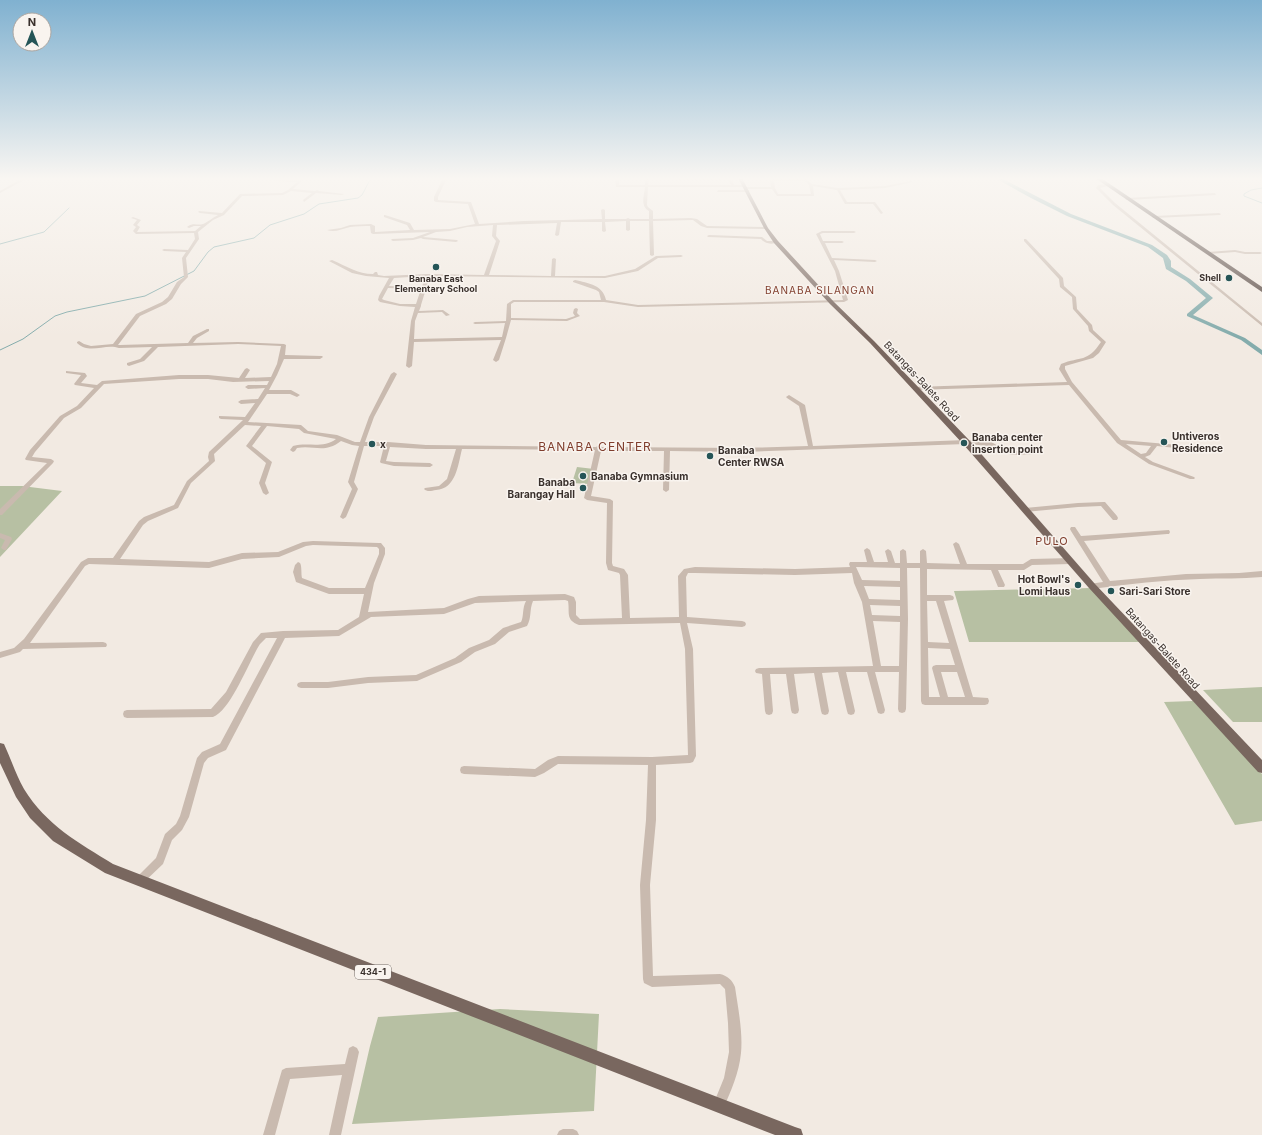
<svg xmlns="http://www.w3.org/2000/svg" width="1262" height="1135" font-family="Inter,sans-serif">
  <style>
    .green { fill: #b7c0a3 }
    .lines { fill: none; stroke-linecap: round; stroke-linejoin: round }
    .stream { stroke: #84acac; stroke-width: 1 }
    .river { fill: #84acac; fill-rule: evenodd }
    .minor { fill: #c9baaf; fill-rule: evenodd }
    .major { fill: #79675f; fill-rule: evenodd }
    .highway { fill: #594a44; fill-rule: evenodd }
    .poi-dot { fill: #255557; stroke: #f9f4ef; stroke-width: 1.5 }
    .labels { text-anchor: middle; stroke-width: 3; stroke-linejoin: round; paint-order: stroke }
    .far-poi-label { font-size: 9px; font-weight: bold; fill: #39302c; stroke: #f9f4ef; text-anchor: end }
    .shield { fill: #f9f4ef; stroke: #736b66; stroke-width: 1 }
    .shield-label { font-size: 9px; font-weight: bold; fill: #39302c }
    .far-quarter-label { font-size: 10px; letter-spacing: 1px; fill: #803e2d; stroke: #f9f4ef }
    .street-label { font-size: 10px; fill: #39302c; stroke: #f9f4ef }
    .poi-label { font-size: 10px; font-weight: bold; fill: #39302c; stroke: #f9f4ef; text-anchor: start }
    .neighbourhood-label { font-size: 11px; letter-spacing: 1px; fill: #803e2d; stroke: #f9f4ef }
    .quarter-label { font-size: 12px; letter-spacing: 1px; fill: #803e2d; stroke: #f9f4ef }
  </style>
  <rect width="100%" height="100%" fill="#f2eae2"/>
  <path class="green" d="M577 467 594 469 589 484 572 483Z
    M0 486H22L62 491 0 557Z
    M1091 588 1140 642H969L954 591Z
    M1262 687V722H1233L1203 690Z
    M1193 701 1262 774V821L1235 825 1164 702Z
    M500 1009 599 1014 594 1111 352 1124 370 1046 378 1017Z"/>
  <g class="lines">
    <path class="stream" d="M1262 188 1251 190 1244 194V196L1262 203
      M0 244 44 232 69 208
      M0 350 23 339 55 316 67 312 145 296 194 271 208 252 214 247 254 238 270 225 304 214 319 204 358 198 362 195 371 178"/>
    <path class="river" d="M995 178H1001L1071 214 1152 245 1167 255 1171 261V267L1190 279 1213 298 1193 315 1245 338 1262 350V355L1241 340 1187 316V314L1206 298 1186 281 1166 269 1163 258 1148 247 1067 216 1031 198Z"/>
    <path class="minor" d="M23 178H28L0 193V191Z
      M300 178H326L304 179 293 189 315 191 317 190 319 191 344 194 342 195 316 193 304 202 303 200 312 193 291 191 283 195 242 196 224 215 213 220 198 232 199 239 186 258 188 277 181 284 172 299 166 304 140 316 118 345H120L188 343 193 336 207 329H209V331L197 338 193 343 238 342 284 344 286 345 285 355 322 356 323 357 320 359H284L277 375 269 390H291L300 395 297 397 290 394H267L248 422 301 425 308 431 337 435 355 442H360L369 417 391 374 394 372 397 374 374 417 365 442H388L426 445 596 447 599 445 602 447 743 448 808 446 799 406 787 398 786 397 789 395 805 405 813 446 966 440 991 442 1006 450 1012 451 1041 450 1044 452 1041 454 1012 455 1002 452 990 446 966 444 743 452 670 451 669 490 666 492 663 490 664 451H601L591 496 610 499 613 501 612 563 613 566 624 569 628 575 630 618 679 617 678 576 684 569 695 567 795 569 850 567 849 564 850 562H867L864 550 867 548 870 550 874 562H888L885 551 888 549 891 551 895 563H900V551L903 549 906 551 907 563H920V551L923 549 926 551 927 563 960 564 953 544 956 542 959 544 967 564H1023L1031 559 1071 558 1074 561 1071 564 1032 565 1024 570H998L1005 585 1004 587H998L991 570 927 569V595H950L953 596 954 598 953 600 944 601 973 697 988 698 989 701 988 704 985 705H925L922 704 921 701 920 568H907L908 619 906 709 905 712 902 713 899 712 898 709 899 672H875L885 710 884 713 881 714 878 713 877 710 867 672H846L855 711 854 714 851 715 848 714 847 711 838 672 822 673 829 711 828 714 825 715 822 714 821 711 814 673 794 674 799 710 798 713 795 714 792 713 791 710 786 674H770L773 711 772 714 769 715 766 714 765 711 762 674 756 673 755 671 756 669 759 668 873 666 862 602 854 583 852 573 795 575 695 573H688L686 577 687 617 742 621 745 622 746 624 745 626 742 627 687 623 693 649 696 756 693 762 690 763 656 765V820L650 885 653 976 720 974C728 976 732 980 735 987 738 1008 743 1032 741 1053 739 1073 731 1091 723 1109L719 1111 715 1109 713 1105 724 1078 729 1052 728 1023 725 989 720 984 652 987 644 983 643 979 640 885 646 820 648 765 558 764 544 773 535 777 464 774 461 773 460 770 461 767 464 766 535 769 548 760 558 756 652 757 688 755 685 649 680 623 579 625C565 620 570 612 568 601L565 600 533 601C529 611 532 617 527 626L509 632 495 644 475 652 461 662 417 681 368 683 328 688H301L298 687 297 685 298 683 301 682H328L368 677 416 675 455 658 469 648 489 640 503 628 521 622C524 617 522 608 526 601L475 603 444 614 371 617 339 636 285 638 226 750 208 758 204 763 189 817 182 830 172 840 163 864 142 884 139 886 136 884 134 881 136 878 156 858 165 834 176 824 180 816 197 758 202 752 220 744 277 638H266L260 644C249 661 231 710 213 717L127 718 124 717 123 714 124 711 127 710 211 709 226 692 253 642 261 633 283 631 338 630 359 617 364 594H329L296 582 293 572 295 565 298 562 300 563C302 566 301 574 302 578L329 588H365L379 554V549L377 547 313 545 306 546 279 557 242 559 209 568 89 564 85 566 30 643 103 642 106 643 107 645 106 647 23 649 20 652 0 658V652L14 648 24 639 81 562 88 558H113L139 521 144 517 174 505 187 481 209 461 208 457 209 452 243 420 221 419 219 418V416L245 417 255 403 241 404 238 402 241 400 258 399 265 388 248 389 245 387 248 385H267L269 381 233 382 208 379H179L104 384 81 408 64 418 35 452 32 457 51 459 54 461 53 463 2 515H0V509L47 463 26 460 25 459 30 450 60 416 77 406 94 388 75 385 74 384 81 375 66 373V371L85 373 87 376 81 383 97 385 102 381 179 375H208L239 378 245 369 247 368 250 370 245 378 271 377 277 364 281 346 238 344 158 347 144 361 129 366 127 365V363L140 359 152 347 119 348C105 343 90 355 77 343V342L79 341 84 344 91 346 113 344 136 314 162 302 168 297 177 282 184 277 182 258 186 252 164 251 162 250 164 249 188 250 195 239 194 233 136 234 133 231 136 227 133 225 137 220 131 218 133 217 141 220 137 225 140 227 137 232 195 231 201 226H194L189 228 187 227C194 222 197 226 203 224 206 223 214 217 218 215L200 213 198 212 199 211 222 213 240 194 282 193 288 190 297 182 276 181 275 179 299 180ZM245 425 261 426 246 446 266 463 259 483 263 493 266 495 269 493 265 483 272 462 252 446 267 426 299 429 304 433 336 439C323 449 308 442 293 446L290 450 293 452 295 451 297 448C315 445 324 454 341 441L352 445 359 446 348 482 352 489 340 517 343 519 346 517 358 489 354 482 364 446H384L380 462 381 463 394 466 430 467 433 465 430 463 394 462 386 461 390 447 426 449H456L447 479 439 486 425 488 424 489C427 492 431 491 436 490 456 489 458 465 462 449L595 450 584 498 587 500 607 503 606 563 608 570 619 573 620 575 622 618 580 619 576 615V602L574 597 565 594 479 596 468 599 444 608 368 612 374 583 385 554V548L381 543H379L313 541 303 542 278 552 242 553 209 562 120 559 143 525 148 521 178 508 191 483 214 462 215 461 214 454ZM856 567 900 568V581L862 580ZM864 586 900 587V600L869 599ZM927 601H936L949 643 928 642ZM870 605 900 606V616L872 615ZM873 621 900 622 899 666H881ZM928 648 950 649 955 665H936L933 666 932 668 940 697H929ZM941 672H957L965 697H948Z
      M443 178H447L438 197V200L471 202 479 224 524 221 602 219 601 210 603 209 605 210V219H626L628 218 630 219H649V211C640 206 644 196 645 187H616L615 178H619V185H645V178H649L648 185H731L727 178H731L734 185H744L746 186 744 187H648L647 205 648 207 653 211V219L691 218 697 219 707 226 766 227 768 228 766 229 707 228 701 226 693 220 653 221 654 255 652 256 650 255 649 221H630V230L628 231 626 230V221L605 222 606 231 604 232 602 231V222H561L559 235 557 236 555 235 557 223 497 225 496 236 500 241 489 275 551 276 552 259 554 258 556 259 555 276H605L635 269 656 256 681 255 683 256 681 257 658 258 638 271 605 278 430 276 421 305V306L419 311 443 310 450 315 446 316 442 312 418 313 415 321 414 339 502 337 505 323 475 324 473 323 475 322 506 321 507 304 513 300H601L599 292 596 290 573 282V281L575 280C588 283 603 285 606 300L638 305 843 300 835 271 816 234 822 231H854L856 232 854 233H823L820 234 823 241H842L844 242 842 243H825L832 258 875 260 877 261 875 262 834 260 839 271 848 300 844 302 638 307 604 302H514L511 304V318L566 319 575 316 573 313 574 309 576 308 578 309 577 313 580 316 567 321 511 320 506 338 499 360 496 362 493 360 501 340 414 342 412 366 409 368 406 366 411 321 415 307 400 306 380 302 378 300 379 296 389 278 366 276 352 273 329 261 332 260C346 266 358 274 373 274L375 272H377L378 275 384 276 428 274 484 275 496 241 492 236 493 225 467 227 450 231 436 232 423 237 457 240 458 241 456 242 423 239 421 238 413 240 393 241 391 240 392 239 413 238 430 232 373 234 371 233 370 226C364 226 356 226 350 227 342 229 334 233 327 230L341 228 350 225 371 224 375 226V232L410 230 407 225 384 217V215H385L410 223 414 230 450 229 475 224 468 204 436 202 434 201V197ZM425 276 422 287 389 286 394 278ZM388 288 421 289 416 304H400L384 300 382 299Z
      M676 178H721L722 179 720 180H677L675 179Z
      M772 179H806L812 184 838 188 885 186 911 181 913 182 885 188 840 190 847 202H875L883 213 881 214 873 204H845L837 190 813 186 814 196H777L772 189H745L743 188 745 187H771L770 180ZM774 181H805L809 185 811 194H778L775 188Z
      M1108 184V186L1100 188 1115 203 1262 323V326L1113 205 1096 188 1098 185Z
      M718 190H748L750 191 748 192H717Z
      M1215 193 1216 195 1127 200 1125 199 1127 198Z
      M1219 213 1221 214 1220 215 1154 218 1152 217 1154 216Z
      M709 235 762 237 767 241H776L778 242C772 245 765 244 761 239L708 237 707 236Z
      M1024 239H1026L1063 278 1064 286 1076 297 1077 309 1092 325 1093 330 1106 342 1099 353 1093 358 1065 366V369L1072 382 1121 440 1178 445V447L1176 448 1157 446 1150 455 1145 457 1153 462 1194 477 1195 478 1194 479H1190L1149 464 1117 443 1069 385 913 390V388L915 387 1067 382 1059 369 1061 364C1081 356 1087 363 1101 342L1089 331 1088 326 1073 309 1072 297 1060 287 1059 279 1024 241ZM1126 444 1151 446 1146 453 1141 454Z
      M1235 250 1245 252H1260L1262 253 1260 254H1245L1235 252 1208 254 1206 253 1208 252Z
      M1103 502H1105L1117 516 1118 518 1117 520H1113L1101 506 1078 507 1025 512 1022 510 1025 508 1078 503Z
      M1071 527H1075L1081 536 1169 530 1170 532 1169 534H1167L1084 541 1110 581 1186 574 1239 573 1262 571V577C1241 579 1221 578 1200 579 1164 580 1128 584 1092 589L1089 588 1088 586 1089 584 1103 582 1071 531 1070 529Z
      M0 533 11 537 12 539 6 550H4L1 548 5 540 0 538Z
      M353 1046 357 1048 359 1052 341 1135H329L342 1075 290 1079 275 1135H263L282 1070 286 1068 345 1064 349 1048Z
      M563 1129H573L577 1131 579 1135H557L559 1131Z"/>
    <path class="major" d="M738 178H742L768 228 778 241 834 302 874 341 969 440 1095 584 1262 760V773L1258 772 1089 588 963 444 870 343 830 304 774 243 764 228Z
      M0 743 4 744C11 759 16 775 24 789 46 825 79 843 113 864L795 1127 801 1129 803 1135H775L105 873 53 841 30 818 16 797 0 763Z"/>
    <path class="highway" d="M1095 178H1101L1262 287V292Z"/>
  </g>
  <linearGradient id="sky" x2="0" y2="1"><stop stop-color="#80b1d0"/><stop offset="0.53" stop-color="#f9f6f2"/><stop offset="1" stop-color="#f9f6f2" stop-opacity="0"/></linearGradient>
  <rect width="1262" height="337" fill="url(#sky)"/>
  <g class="poi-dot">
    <circle cx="436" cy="267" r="4"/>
    <circle cx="1229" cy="278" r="4"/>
    <circle cx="1164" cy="442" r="4"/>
    <circle cx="964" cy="443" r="4"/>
    <circle cx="372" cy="444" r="4"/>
    <circle cx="710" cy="456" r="4"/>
    <circle cx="583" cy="476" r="4"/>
    <circle cx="583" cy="488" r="4"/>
    <circle cx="1078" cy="585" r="4"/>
    <circle cx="1111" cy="591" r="4"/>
  </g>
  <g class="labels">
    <g class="far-poi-label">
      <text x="1221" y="281">Shell</text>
      <text x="436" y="282" text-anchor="middle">Banaba East<tspan x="436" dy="10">Elementary School</tspan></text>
    </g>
    <rect class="shield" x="355" y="965" width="36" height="14" rx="3"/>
    <g class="shield-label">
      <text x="373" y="975">434-1</text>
    </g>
    <g class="far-quarter-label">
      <text x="820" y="294">BANABA SILANGAN</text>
    </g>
    <g class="street-label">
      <text transform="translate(922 381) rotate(47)" y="4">Batangas-Balete Road</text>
      <text transform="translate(1163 648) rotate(48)" y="4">Batangas-Balete Road</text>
    </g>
    <g class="poi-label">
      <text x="1172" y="440">Untiveros<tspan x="1172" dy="12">Residence</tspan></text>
      <text x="972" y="441">Banaba center<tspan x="972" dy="12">insertion point</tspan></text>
      <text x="380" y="448">x</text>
      <text x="718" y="454">Banaba<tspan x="718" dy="12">Center RWSA</tspan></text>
      <text x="591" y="480">Banaba Gymnasium</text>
      <text x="575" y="486" text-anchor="end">Banaba<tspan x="575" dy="12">Barangay Hall</tspan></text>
      <text x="1070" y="583" text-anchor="end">Hot Bowl's<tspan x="1070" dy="12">Lomi Haus</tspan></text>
      <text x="1119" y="595">Sari-Sari Store</text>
    </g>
    <g class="neighbourhood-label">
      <text x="1052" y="545">PULO</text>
    </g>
    <g class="quarter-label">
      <text x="595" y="451">BANABA CENTER</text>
    </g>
  </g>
  <g transform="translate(32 32)"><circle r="19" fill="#f9f4ef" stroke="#aca6a1"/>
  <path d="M0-3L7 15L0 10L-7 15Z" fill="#255557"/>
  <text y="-6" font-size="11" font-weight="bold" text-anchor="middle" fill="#39302c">N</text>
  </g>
</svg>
